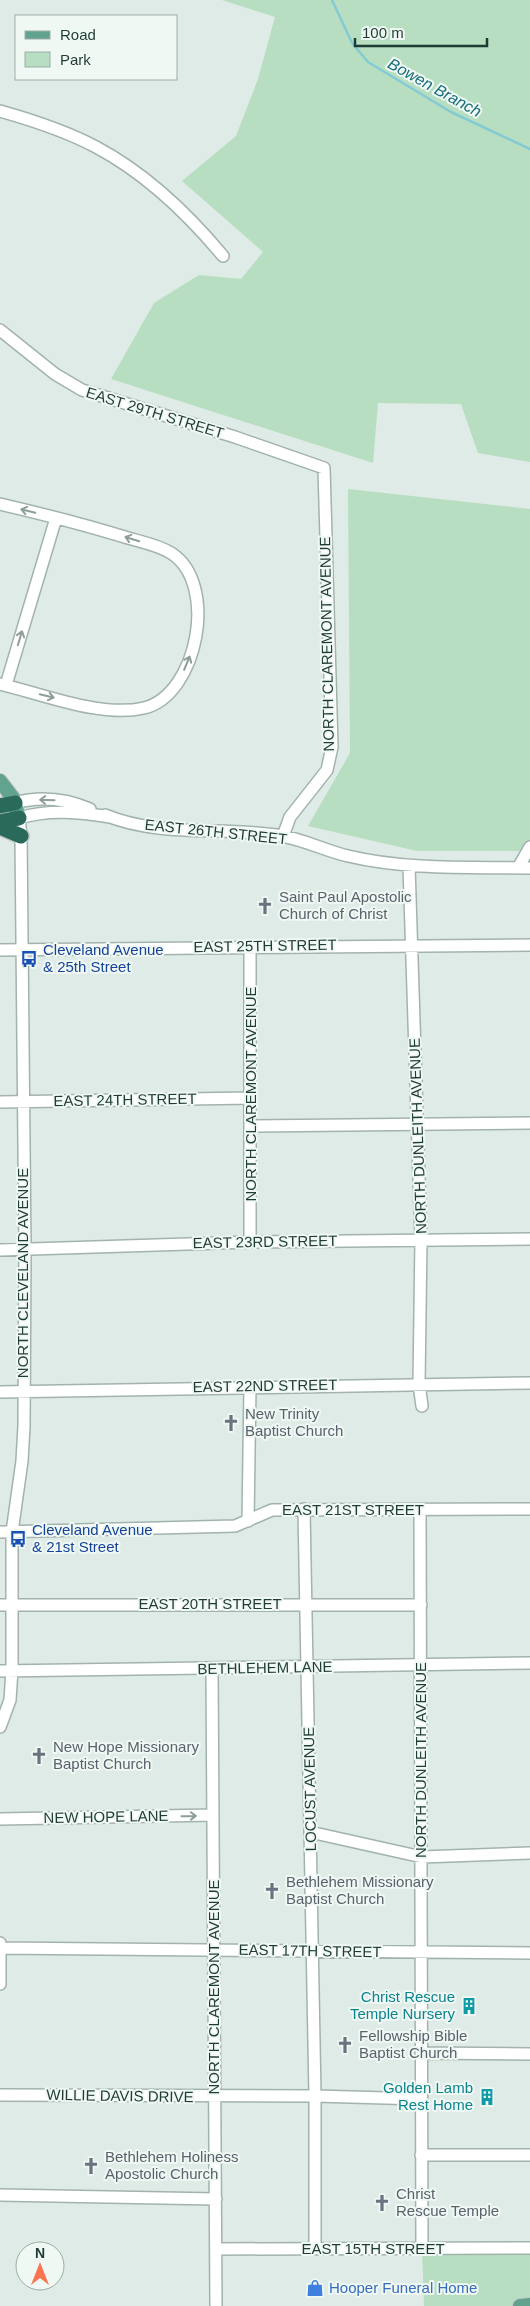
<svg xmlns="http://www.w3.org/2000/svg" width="530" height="2306" font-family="Helvetica,sans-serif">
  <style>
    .green { fill: #b7dec0 }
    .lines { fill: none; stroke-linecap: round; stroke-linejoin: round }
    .stream { stroke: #84cad4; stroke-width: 2.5 }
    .minor-casing { stroke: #a2b3ad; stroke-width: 14 }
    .major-casing { stroke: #c0c8c6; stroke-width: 16 }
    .highway-casing { stroke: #c0c8c6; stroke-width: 18 }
    .minor { stroke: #fff; stroke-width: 11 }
    .major { stroke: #62a390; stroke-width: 14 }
    .highway { stroke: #2a6a5b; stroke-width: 15 }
    .oneway { stroke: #8f9e9a }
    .labels { text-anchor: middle; stroke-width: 4; stroke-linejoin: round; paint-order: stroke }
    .street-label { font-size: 15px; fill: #1f3c34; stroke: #f0f8f4 }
    .worship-label { font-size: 15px; fill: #5b616d; stroke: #f0f8f4; text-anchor: start }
    .transit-label { font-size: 15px; fill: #164399; stroke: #f0f8f4; text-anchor: start }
    .culture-label { font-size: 15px; fill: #0d838f; stroke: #f0f8f4; text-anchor: end }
    .shop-label { font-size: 15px; fill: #366cbe; stroke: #f0f8f4; text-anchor: start }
    .water-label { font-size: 16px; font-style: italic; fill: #176d7b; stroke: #f0f8f4 }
  </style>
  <rect width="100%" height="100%" fill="#dfebe6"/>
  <path class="green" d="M222 0H530V462L478 453 461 404 378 403 373 463 111 379 154 303 199 275 241 279 263 252 182 181 236 136 258 79 275 17Z
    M348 489 530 509V851H417L308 826 350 753Z
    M530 2247V2306H424L422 2249Z"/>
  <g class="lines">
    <path class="stream" d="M332 0 352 43 368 62 451 112 530 149"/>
    <g class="minor-casing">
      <path id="minor" d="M0 111C32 120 66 131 96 147 145 173 188 214 223 256
        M0 330 55 374 82 390 235 437 324 468 332 747 327 770 290 817 283 836
        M0 504C43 514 86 525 128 538 142 542 158 545 171 553 219 583 198 695 144 708 101 718 43 694 0 684
        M6 685 56 518
        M15 803C40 796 66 799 90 809
        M105 815C161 838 224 826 282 836 305 840 326 851 348 856 407 870 469 867 530 868
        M409 866 421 1239 419 1384 422 1406
        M518 868 530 847
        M250 946V1242
        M0 950 530 945
        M0 1102 250 1098
        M250 1126 530 1123
        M0 1250 250 1242 530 1239
        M0 1392 530 1383
        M304 1509 315 2096V2248
        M420 1511 422 2249
        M248 1521 250 1386
        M0 1532 235 1526 272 1510 530 1509
        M0 1605H421
        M212 1668 216 2306
        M0 1671 530 1663
        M0 1727 10 1700 12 1670V1532L22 1461 24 1426 25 1249 21 836 19 818C50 809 79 812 110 817
        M0 1819 213 1815
        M310 1832 422 1857 530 1853
        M0 1943V1984
        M0 1948 530 1953
        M421 2053 530 2054
        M0 2095 315 2096 421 2099
        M421 2155H530
        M0 2195 216 2199
        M216 2249 530 2248"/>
    </g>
    <g class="major-casing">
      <path id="major" d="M0 781 13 798 19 818
        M520 2306 530 2305"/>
    </g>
    <g class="highway-casing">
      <path id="highway" d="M0 806 15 803
        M0 822 19 818
        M0 827 21 836"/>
    </g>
    <use href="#minor" class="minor"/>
    <use href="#major" class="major"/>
    <use href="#highway" class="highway"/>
  </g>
  <defs><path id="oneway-shaft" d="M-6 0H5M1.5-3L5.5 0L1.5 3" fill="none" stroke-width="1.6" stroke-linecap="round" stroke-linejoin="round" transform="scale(1.25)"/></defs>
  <g class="oneway">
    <use href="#oneway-shaft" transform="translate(28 511) rotate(-166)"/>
    <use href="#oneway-shaft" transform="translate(132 539) rotate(-163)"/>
    <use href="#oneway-shaft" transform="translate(20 638) rotate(-73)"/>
    <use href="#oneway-shaft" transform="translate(187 663) rotate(-67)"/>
    <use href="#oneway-shaft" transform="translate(47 696) rotate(14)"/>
    <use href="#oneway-shaft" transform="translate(47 800) rotate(-178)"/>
    <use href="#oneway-shaft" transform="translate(189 1816) rotate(-1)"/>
  </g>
  <defs>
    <g id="church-bare" transform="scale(1.35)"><path d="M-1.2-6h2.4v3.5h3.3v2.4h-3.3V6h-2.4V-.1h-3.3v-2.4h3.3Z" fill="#6b7280" stroke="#f0f8f4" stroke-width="2.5" paint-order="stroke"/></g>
    <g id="bus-bare" transform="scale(1.35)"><path d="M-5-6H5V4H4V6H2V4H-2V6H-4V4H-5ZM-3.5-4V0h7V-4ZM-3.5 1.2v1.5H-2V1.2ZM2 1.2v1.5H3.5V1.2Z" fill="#1a4fb4" stroke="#f0f8f4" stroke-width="2.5" paint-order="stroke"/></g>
    <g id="building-bare" transform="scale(1.35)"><path d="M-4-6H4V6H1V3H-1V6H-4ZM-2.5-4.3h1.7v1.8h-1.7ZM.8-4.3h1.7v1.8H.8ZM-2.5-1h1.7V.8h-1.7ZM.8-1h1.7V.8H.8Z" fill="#0f9aa8" stroke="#f0f8f4" stroke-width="2.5" paint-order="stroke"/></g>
    <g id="shop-bare" transform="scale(1.35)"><path d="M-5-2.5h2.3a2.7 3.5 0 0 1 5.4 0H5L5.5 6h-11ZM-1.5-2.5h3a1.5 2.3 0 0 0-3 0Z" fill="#3f7fe0" stroke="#f0f8f4" stroke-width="2.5" paint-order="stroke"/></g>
  </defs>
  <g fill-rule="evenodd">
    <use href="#church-bare" x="265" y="906"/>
    <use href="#bus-bare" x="29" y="959"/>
    <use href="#church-bare" x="231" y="1423"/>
    <use href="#bus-bare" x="18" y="1539"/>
    <use href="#church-bare" x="39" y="1756"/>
    <use href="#church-bare" x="272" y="1891"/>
    <use href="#building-bare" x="469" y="2006"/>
    <use href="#church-bare" x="345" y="2045"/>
    <use href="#building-bare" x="487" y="2097"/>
    <use href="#church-bare" x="91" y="2166"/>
    <use href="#church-bare" x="382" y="2203"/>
    <use href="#shop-bare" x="315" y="2288"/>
  </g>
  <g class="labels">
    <g class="street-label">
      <text transform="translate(155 413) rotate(17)" y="5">EAST 29TH STREET</text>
      <text transform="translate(327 644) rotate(-91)" y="5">NORTH CLAREMONT AVENUE</text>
      <text transform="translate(216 832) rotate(6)" y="5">EAST 26TH STREET</text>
      <text transform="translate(265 946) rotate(-1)" y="5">EAST 25TH STREET</text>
      <text transform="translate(251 1094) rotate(-90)" y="5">NORTH CLAREMONT AVENUE</text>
      <text transform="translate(125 1100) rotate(-1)" y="5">EAST 24TH STREET</text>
      <text transform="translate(418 1136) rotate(-92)" y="5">NORTH DUNLEITH AVENUE</text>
      <text transform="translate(265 1242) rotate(-1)" y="5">EAST 23RD STREET</text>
      <text transform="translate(23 1273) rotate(-90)" y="5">NORTH CLEVELAND AVENUE</text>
      <text transform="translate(265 1386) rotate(-1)" y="5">EAST 22ND STREET</text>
      <text x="353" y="1515">EAST 21ST STREET</text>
      <text x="210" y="1609">EAST 20TH STREET</text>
      <text transform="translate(265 1668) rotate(-1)" y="5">BETHLEHEM LANE</text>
      <text transform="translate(421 1760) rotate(-90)" y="5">NORTH DUNLEITH AVENUE</text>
      <text transform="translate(310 1789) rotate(-91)" y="5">LOCUST AVENUE</text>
      <text transform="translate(106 1817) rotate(-1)" y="5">NEW HOPE LANE</text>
      <text transform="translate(310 1951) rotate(1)" y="5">EAST 17TH STREET</text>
      <text transform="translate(214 1987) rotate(-90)" y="5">NORTH CLAREMONT AVENUE</text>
      <text transform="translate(120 2096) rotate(1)" y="5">WILLIE DAVIS DRIVE</text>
      <text x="373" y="2254">EAST 15TH STREET</text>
    </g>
    <g class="worship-label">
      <text x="279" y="902">Saint Paul Apostolic<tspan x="279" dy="17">Church of Christ</tspan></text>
      <text x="245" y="1419">New Trinity<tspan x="245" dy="17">Baptist Church</tspan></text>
      <text x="53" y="1752">New Hope Missionary<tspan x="53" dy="17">Baptist Church</tspan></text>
      <text x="286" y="1887">Bethlehem Missionary<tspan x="286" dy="17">Baptist Church</tspan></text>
      <text x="359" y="2041">Fellowship Bible<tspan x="359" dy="17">Baptist Church</tspan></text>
      <text x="105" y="2162">Bethlehem Holiness<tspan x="105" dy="17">Apostolic Church</tspan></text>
      <text x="396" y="2199">Christ<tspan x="396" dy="17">Rescue Temple</tspan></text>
    </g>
    <g class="transit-label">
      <text x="43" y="955">Cleveland Avenue<tspan x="43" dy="17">&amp; 25th Street</tspan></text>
      <text x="32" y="1535">Cleveland Avenue<tspan x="32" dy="17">&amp; 21st Street</tspan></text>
    </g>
    <g class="culture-label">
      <text x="455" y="2002">Christ Rescue<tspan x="455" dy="17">Temple Nursery</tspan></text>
      <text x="473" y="2093">Golden Lamb<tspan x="473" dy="17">Rest Home</tspan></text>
    </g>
    <g class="shop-label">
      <text x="329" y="2293">Hooper Funeral Home</text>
    </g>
    <g class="water-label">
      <text transform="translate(435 87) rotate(29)" y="6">Bowen Branch</text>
    </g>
  </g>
  <rect x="15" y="15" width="162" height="65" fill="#f0f8f4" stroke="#9cada7"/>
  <rect x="25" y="31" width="25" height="8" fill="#62a390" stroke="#9cada7"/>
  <text x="60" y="40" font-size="15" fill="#1f3c34">Road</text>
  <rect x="25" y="52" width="25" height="15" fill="#b7dec0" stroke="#9cada7"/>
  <text x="60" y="65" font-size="15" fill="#1f3c34">Park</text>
  <g transform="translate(40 2266)"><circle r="24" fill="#f0f8f4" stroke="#9cada7"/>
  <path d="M0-4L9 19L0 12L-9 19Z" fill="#f97550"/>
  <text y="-8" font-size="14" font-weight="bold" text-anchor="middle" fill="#1f3c34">N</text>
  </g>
  <path d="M355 38v8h132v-8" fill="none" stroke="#1f3c34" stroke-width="2.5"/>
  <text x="362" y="38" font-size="15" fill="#1f3c34" stroke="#f0f8f4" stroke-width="4" paint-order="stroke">100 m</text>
</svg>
